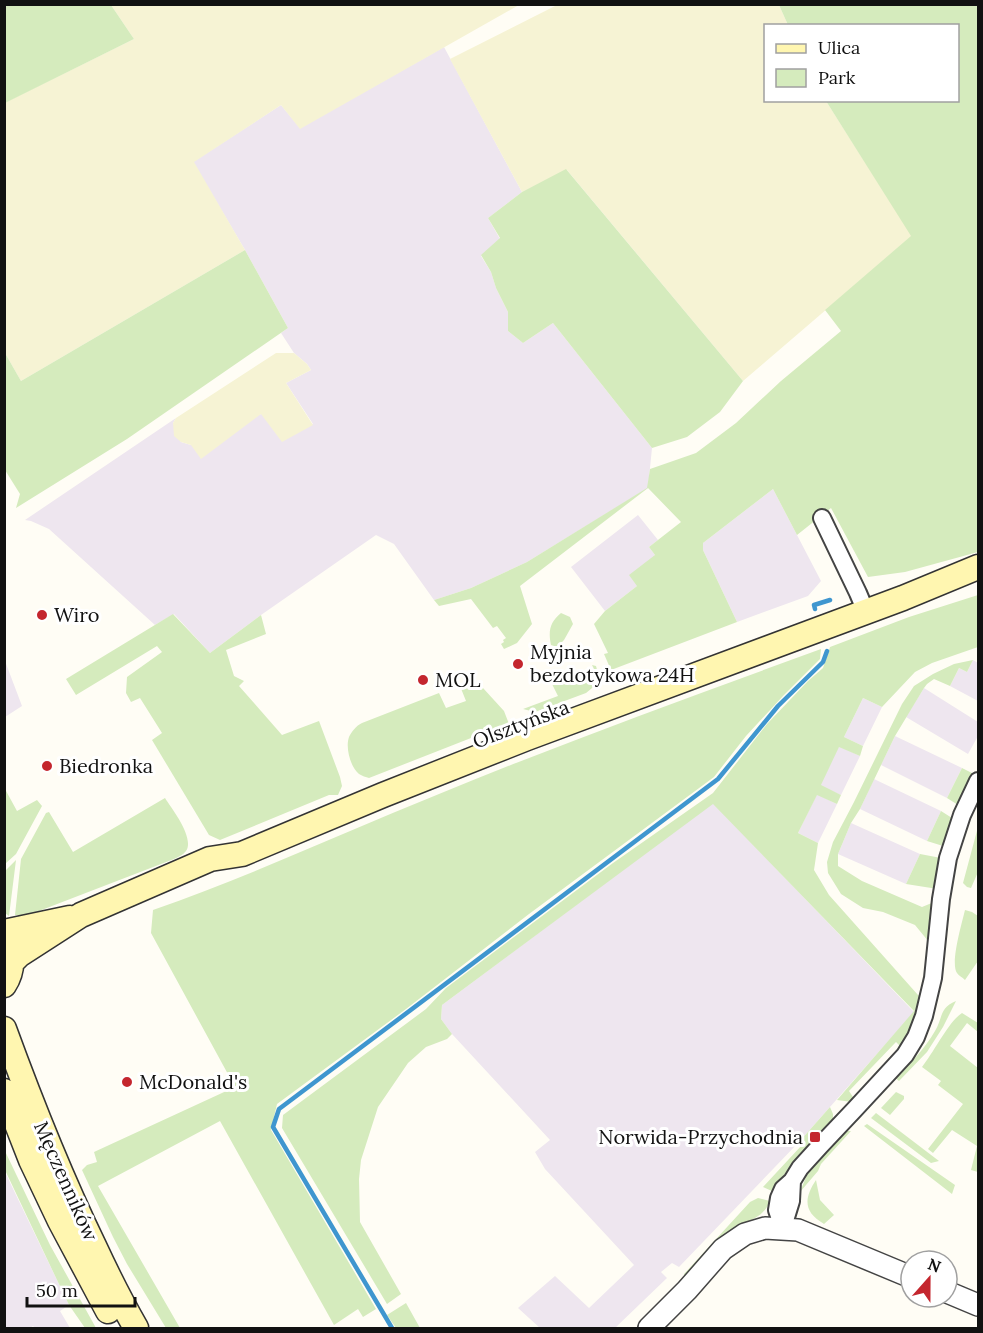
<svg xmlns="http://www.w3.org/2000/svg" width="983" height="1333" font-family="Lora,serif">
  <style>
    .industrial { fill: #eee6ef }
    .farmland { fill: #f6f3d4 }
    .green { fill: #d5ebbd }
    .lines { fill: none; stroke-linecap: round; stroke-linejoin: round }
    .stream { stroke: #3f96cf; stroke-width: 4.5 }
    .minor-casing { stroke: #444; stroke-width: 20 }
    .tertiary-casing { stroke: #444; stroke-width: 24 }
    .secondary-casing { stroke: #333; stroke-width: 27 }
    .minor { stroke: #fff; stroke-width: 16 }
    .tertiary { stroke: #fff; stroke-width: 21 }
    .secondary { stroke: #fff6b0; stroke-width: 24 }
    .poi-dot { fill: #c4262e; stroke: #fff; stroke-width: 2 }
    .labels { text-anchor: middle; stroke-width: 6; stroke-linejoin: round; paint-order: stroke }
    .poi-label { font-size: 20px; fill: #111; stroke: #fff; text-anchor: start }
    .street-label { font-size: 20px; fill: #111; stroke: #fff }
  </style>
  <rect width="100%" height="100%" fill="#fffdf5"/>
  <path class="industrial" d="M444 47 522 192 488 218 500 239 481 256 491 272 496 288 508 312V331L523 343 553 323 652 448 648 488 527 562 471 588 434 600 394 544 376 535 261 615 210 653 174 614 155 625 49 529 31 521 25 520 176 418 173 423 181 442 191 445 261 414 313 424 286 383 311 370 307 364 294 353 281 333 288 328 245 250 193 162 281 105 300 128Z
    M773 489 821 581 808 596 737 622 703 550V543Z
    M638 515 658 540 649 547 655 555 637 586 605 611 571 567Z
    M973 660 978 663V701L950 686 959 668 967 672Z
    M5 661 22 706 5 717H4Z
    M924 688 978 722V736L968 754 906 717Z
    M863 698 882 707 863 746 844 737Z
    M895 736 962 768 947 798 881 765Z
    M839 746 860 756 841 795 820 786Z
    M874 779 941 811 927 841 860 809Z
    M817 794 837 804 818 843 798 833Z
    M713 803 914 1012 799 1142 679 1267 672 1263 661 1272 667 1278 615 1328H540L518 1308 555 1276 589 1308 634 1265 545 1169 535 1152 550 1140 452 1034 441 1019 442 1005Z
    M851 823 920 854 906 884 838 854Z
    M4 1170 69 1305 60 1311 70 1328H35L33 1326 30 1328H5Z"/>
  <path class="farmland" d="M111 5H519L300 129 281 105 194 162 245 250 21 381 5 353 4 103 134 39Z
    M557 5H779L788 25 766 26V100L826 101 912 236 743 381 567 170 522 192 450 59Z
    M276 353H294L307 364 311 370 286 383 313 425 282 442 261 414 201 459 191 445 181 442 174 436 173 423 176 418Z"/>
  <path class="green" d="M5 4 111 5 134 39 5 103Z
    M779 5H978V552L905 572 868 577 831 508 797 535 773 489 703 543V550L737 622 611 670 604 654 608 653 594 624 605 611 637 586 629 575 655 555 649 547 681 522 648 488 520 586 532 624 517 643 504 649 501 644 504 642 503 640 506 638 497 626 493 628 471 599 439 606 434 600 471 588 527 562 647 488 650 469 696 453 736 423 781 381 841 331 825 310 911 236 826 101 958 100V26L788 25Z
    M566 169 743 381 720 412 687 437 652 448 553 323 523 343 508 331V312L496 288 491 272 481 255 500 238 488 218 522 192Z
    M245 250 288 328 127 439 16 508 20 494 5 470V353L21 381Z
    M978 595V647L932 663 915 672 882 707 863 698 844 737 863 746 860 756 839 747 821 785 841 795 837 804 817 795 798 833 818 843 814 870 829 895 918 995 930 1002 903 1049 896 1042 849 1091 855 1100 852 1102 837 1100 914 1011 713 804 442 1005 441 1019 452 1034 447 1039 426 1047 408 1063 378 1107 361 1160 359 1179 360 1222 401 1294 387 1304 282 1128 283 1115 426 1009 446 988 613 863 713 793 767 724 808 681 823 668 830 647 909 617Z
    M561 613 570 617 573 624 564 640 557 647 551 645C548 631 550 622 561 613Z
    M173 614 210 653 261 615 266 634 226 650 234 676 244 681 239 686 282 735 319 721 340 777 342 786 338 795H329L220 840 209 835 152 740 162 733 140 698 131 702 126 693 127 677 162 652 157 646 76 695 66 679Z
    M821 649 820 659 783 696 746 736 714 777 529 914 406 1009 277 1104 271 1130 376 1309 363 1317 358 1309 334 1325 220 1121 98 1186 180 1328H166L127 1264 113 1237 82 1170 87 1165 97 1162 94 1152 235 1087 151 933 153 910C251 876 344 832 439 794 565 742 693 696 821 649Z
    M973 660 967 672 959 668 950 686 934 679 927 684 924 688 895 736 860 809 851 823 838 854V866L862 881 922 907 939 900 933 947 915 925 883 912 863 908 841 894 828 873 827 862 833 842 854 802 902 704 914 686 933 674 954 664Z
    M592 665 596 666 599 677 597 684 586 693 535 712 523 709 558 696 552 684 594 669Z
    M475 684 483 688 504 711 509 724 494 729 369 778C366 777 362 776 359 774 351 768 345 748 349 737 352 731 356 726 362 723L439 693 446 708 466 701 460 686Z
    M962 768 972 773 958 805 947 798Z
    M5 789 17 811 37 800 42 806 16 854 5 864Z
    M165 798C172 809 195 838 186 851 183 855 178 857 174 859L39 911 23 915H15L21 859 46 813 49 812 73 852Z
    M941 811 952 818 943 846 927 841Z
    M978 827V872L971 888 967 887 963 883Z
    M920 854 941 858 944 890 906 884Z
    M16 860 9 916 5 913V871Z
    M965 910 972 912 978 916V961L965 980C962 977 959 976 957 973 950 963 962 923 965 910Z
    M956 1001 943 1027 927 1052 899 1081 893 1076C910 1066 925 1048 935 1031 943 1018 939 1008 956 1001Z
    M962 1013 978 1023V1032L967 1023 950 1046 978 1068V1172L971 1170 977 1146 952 1130 933 1153 928 1149 963 1104 938 1085 941 1081 922 1067C934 1052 949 1021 962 1013Z
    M896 1092 904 1096V1099L890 1115 881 1108Z
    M830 1107 833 1114V1122C813 1143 786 1166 774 1192L763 1187 802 1145 799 1142Z
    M876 1113 939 1161 931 1163 871 1118Z
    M867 1124 955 1185 952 1194 864 1126Z
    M844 1131H851L821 1164 818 1171 800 1192 808 1172Z
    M4 1149 50 1245 96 1328H85L69 1305 57 1280 5 1170Z
    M816 1180 820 1200 834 1215 824 1224C803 1212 804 1198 816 1180Z
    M758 1198 770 1201C763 1220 743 1221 729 1231 712 1242 700 1260 686 1276L684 1275V1274L750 1202Z
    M406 1303 420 1328H396L387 1315Z"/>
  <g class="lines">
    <path class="stream" d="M815 609 814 605 830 600
      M392 1328 273 1127 279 1109 718 779 778 706 823 662 827 651"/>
    <g class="minor-casing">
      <path id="minor" d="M822 518 858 593 866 612
        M783 1227 791 1201 792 1181
        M783 1228 777 1210 779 1198 783 1189 792 1181 800 1168 820 1146 855 1109 905 1055 916 1037 924 1016 933 978 941 899 948 858 962 815 978 781"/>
    </g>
    <g class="tertiary-casing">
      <path id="tertiary" d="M947 1292 978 1305
        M649 1328 687 1290 723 1249 745 1234 765 1228 798 1230 911 1277"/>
    </g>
    <g class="secondary-casing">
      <path id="secondary" d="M4 932 70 918
        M12 962 19 955 81 915 210 859 242 854 383 795 527 738 903 598 978 567
        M4 985C12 973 13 961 9 947
        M4 1029C31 1103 60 1176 94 1246 107 1274 121 1302 136 1328
        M4 1091 31 1160 60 1221 108 1311"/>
    </g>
    <use href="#minor" class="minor"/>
    <use href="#tertiary" class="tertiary"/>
    <use href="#secondary" class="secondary"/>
  </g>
  <g class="poi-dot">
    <circle cx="42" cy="615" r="6"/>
    <circle cx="518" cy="664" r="6"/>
    <circle cx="423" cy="680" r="6"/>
    <circle cx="47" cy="766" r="6"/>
    <circle cx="127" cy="1082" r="6"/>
    <rect x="809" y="1131" width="12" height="12" rx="3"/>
  </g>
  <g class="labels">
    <g class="poi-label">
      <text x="54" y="622">Wiro</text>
      <text x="530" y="659">Myjnia<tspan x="530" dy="23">bezdotykowa 24H</tspan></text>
      <text x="435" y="687">MOL</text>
      <text x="59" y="773">Biedronka</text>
      <text x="139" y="1089">McDonald's</text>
      <text x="803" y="1144" text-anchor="end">Norwida-Przychodnia</text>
    </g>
    <g class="street-label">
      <text transform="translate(521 724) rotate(-21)" y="7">Olsztyńska</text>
      <text transform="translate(66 1181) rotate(66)" y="7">Męczenników</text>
    </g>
  </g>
  <rect width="983" height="1333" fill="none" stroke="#111111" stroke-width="12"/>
  <rect x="764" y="24" width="195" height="78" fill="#ffffff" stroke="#a0a0a0" stroke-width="1.5"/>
  <rect x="776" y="44" width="30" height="9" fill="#fff6b0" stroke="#a0a0a0" stroke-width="1.5"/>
  <text x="818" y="54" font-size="18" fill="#111111">Ulica</text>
  <rect x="776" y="69" width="30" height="18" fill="#d5ebbd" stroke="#a0a0a0" stroke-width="1.5"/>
  <text x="818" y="84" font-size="18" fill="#111111">Park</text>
  <g transform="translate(929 1279) rotate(21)"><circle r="28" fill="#ffffff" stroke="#a0a0a0" stroke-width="1.5"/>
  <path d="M0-4.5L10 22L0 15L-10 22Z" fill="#c4262e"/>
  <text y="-9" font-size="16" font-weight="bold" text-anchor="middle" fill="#111111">N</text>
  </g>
  <path d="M27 1297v9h108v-9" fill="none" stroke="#111111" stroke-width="3"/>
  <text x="36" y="1297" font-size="18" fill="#111111" stroke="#ffffff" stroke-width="4.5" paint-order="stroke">50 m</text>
</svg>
